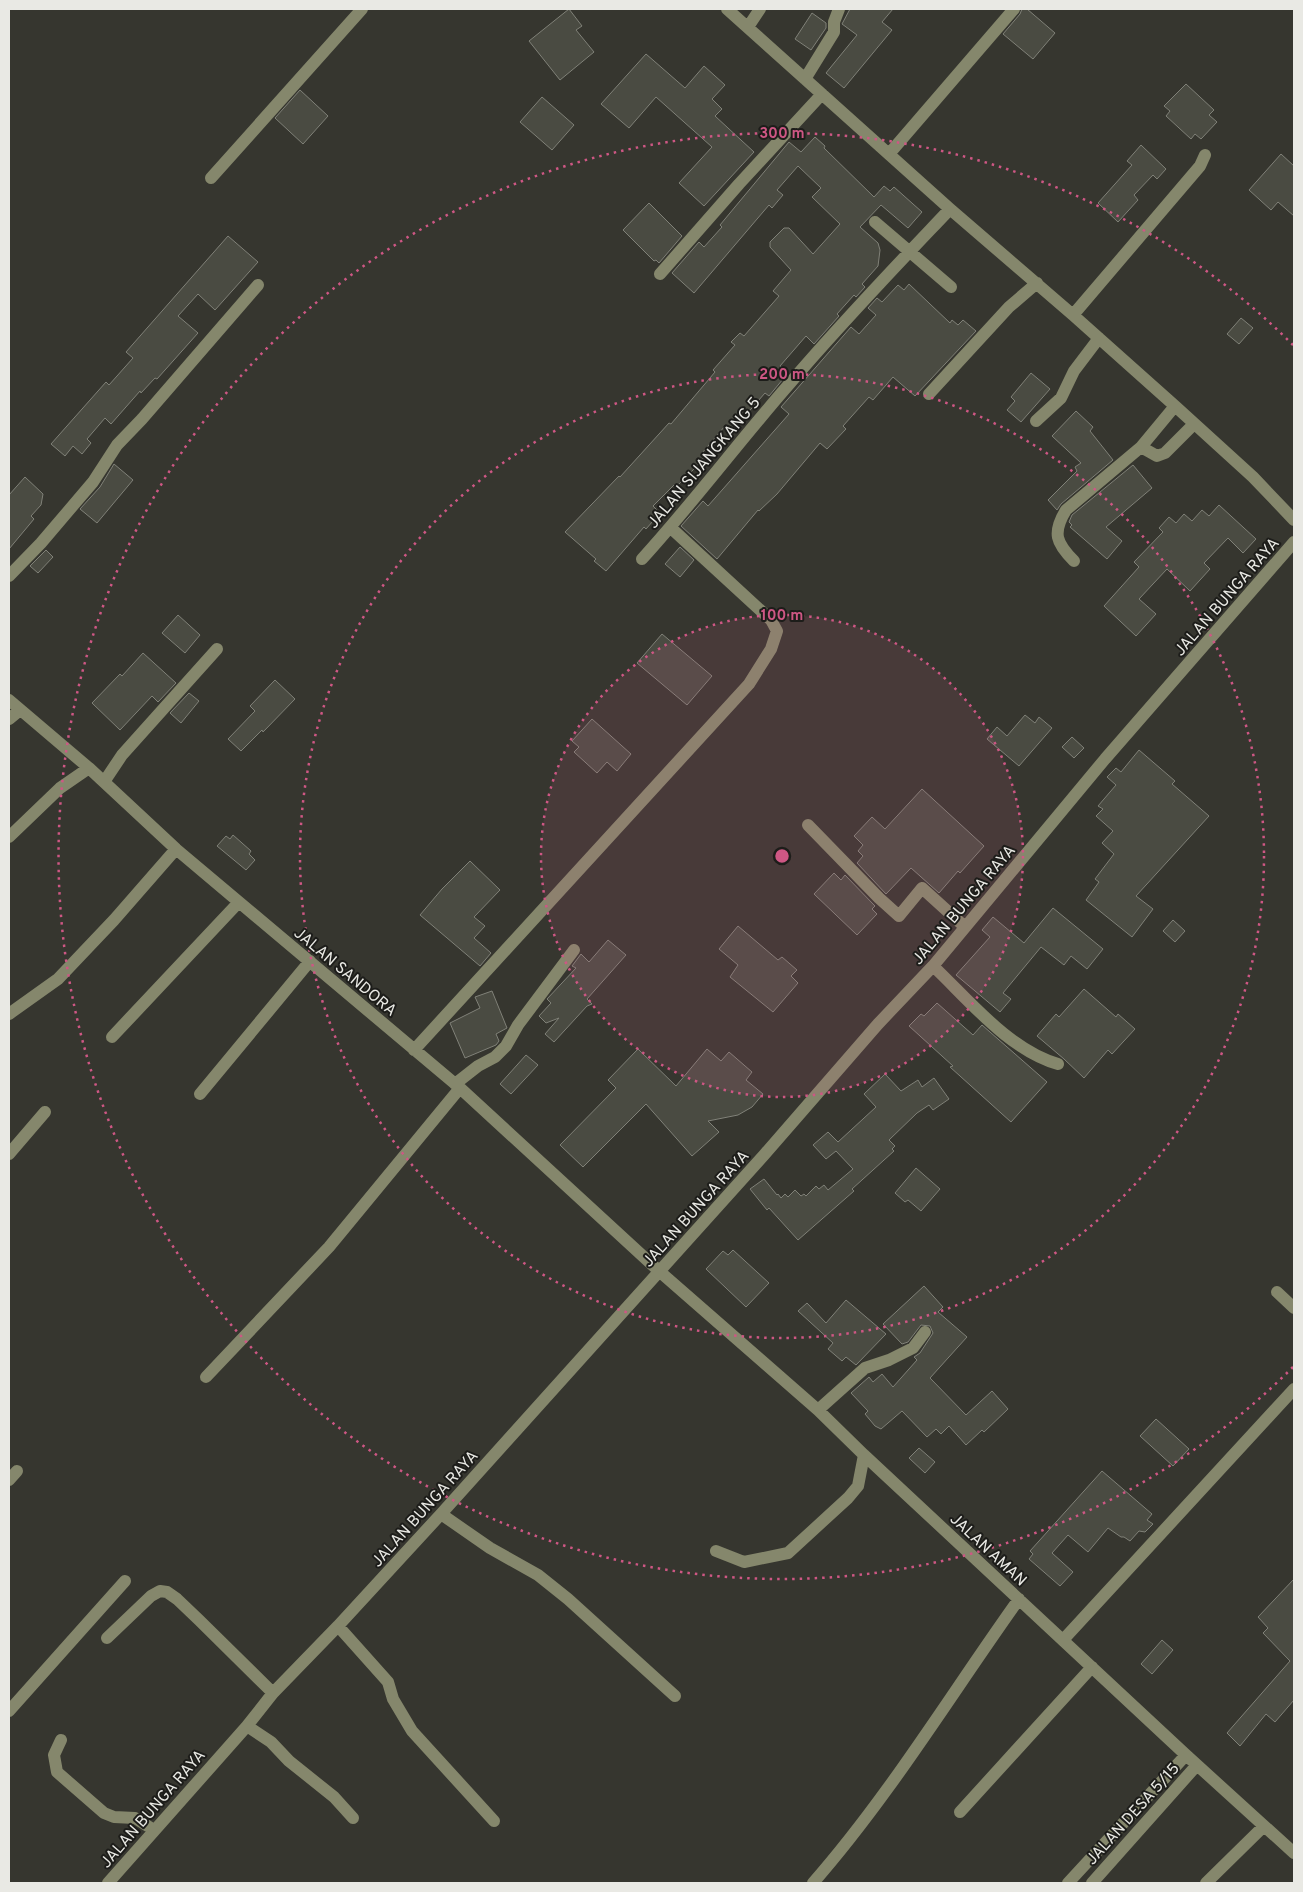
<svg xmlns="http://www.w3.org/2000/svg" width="1303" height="1892" font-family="Overpass,sans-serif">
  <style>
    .building { fill: #4a4b42; stroke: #808178 }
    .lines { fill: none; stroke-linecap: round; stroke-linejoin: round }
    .minor { stroke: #85876c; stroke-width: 12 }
    .ring { fill: none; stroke: #ce5784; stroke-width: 2.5; stroke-dasharray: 2.5 5 }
    .labels { text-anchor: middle; stroke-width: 4; stroke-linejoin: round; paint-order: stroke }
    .street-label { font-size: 16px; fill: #e9e9e4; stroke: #1d1d1a }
    .centre { fill: #ce5784; stroke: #1d1d1a; stroke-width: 2.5 }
    .ring-label { font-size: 15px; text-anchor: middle; font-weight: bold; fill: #ce5784; stroke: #1d1d1a; stroke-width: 4; stroke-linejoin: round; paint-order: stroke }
  </style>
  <rect width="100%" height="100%" fill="#36362f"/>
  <path class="building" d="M569 9 582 26 576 30 594 52 560 80 529 41Z
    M850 9H893L882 22 892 30 844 88 826 73 857 35 842 24Z
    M1022 9H1027L1055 33 1033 59 1003 34 1020 14Z
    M812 13 826 23V28L811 50 795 39Z
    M646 54 685 88 704 66 725 85 712 99 722 109 715 116 754 152 704 206 679 183 712 147 656 97 629 128 601 104Z
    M1186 84 1214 110 1209 115 1217 122 1201 139 1195 134 1191 139 1166 116 1170 111 1164 106Z
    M300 90 328 116 303 144 275 118Z
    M542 97 574 125 552 150 520 122Z
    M815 137 825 146 824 148 874 197 884 186 890 191 894 187 922 212 908 228 881 205 860 227 878 243 880 250 878 266 862 284 865 287 856 297 854 295 837 314 839 316 814 344 806 336 780 366 788 373 769 396 765 393 731 432 725 426 703 452 706 455 695 468 676 487 674 485 653 506 660 513 646 529 644 527 606 571 594 561 596 559 565 532 619 476 620 477 669 423 671 424 715 372 713 370 735 345 731 342 740 333 744 336 779 296 773 291 791 270 770 247V242L784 228H789L813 254 840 224 812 197 821 188 798 166 777 190 783 195 772 208 769 205 694 293 672 273 699 242 704 247 722 227 720 225 789 142 801 152Z
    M1141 145 1166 169 1157 179 1153 175 1134 195 1138 200 1118 222 1098 203 1132 165 1127 161Z
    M1281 154 1294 166V216L1278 202 1271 210 1249 190Z
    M649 203 682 236 659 263 656 260 654 261 623 230Z
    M228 236 258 262 215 310 198 294 178 316 198 333 157 379 155 378 141 393 140 391 111 424 105 418 87 439 91 443 82 454 73 446 65 456 51 444 106 382 109 385 133 358 126 352Z
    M909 284 950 323 952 320 958 325 963 320 976 331 915 396 893 377 873 400 869 397 843 426 846 429 827 449 820 443 777 494 759 511 758 510 717 559 681 526 703 501 708 506 789 414 781 407 851 327 859 334 876 315 868 308 877 298 882 302 898 285 904 290Z
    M1241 318 1253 328 1239 344 1227 334Z
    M1031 373 1050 389 1021 422 1007 410 1015 401 1011 397Z
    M1076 411 1093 427 1090 431 1113 460 1061 504 1057 510 1048 500 1077 471 1075 467 1081 463 1052 436Z
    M114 464 133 480 97 523 80 509 100 487Z
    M1133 465 1152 488 1106 527 1122 541 1107 559 1070 527 1072 525 1069 522 1072 515Z
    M25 477 43 494 41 505 31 516 34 519 9 549V495Z
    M1219 505 1256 539 1243 553 1228 538 1204 563 1210 569 1190 591 1167 569 1139 599 1156 614 1136 636 1104 606 1139 567 1134 562 1163 532 1159 528 1169 517 1176 523 1184 514 1192 521 1202 510 1209 516Z
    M680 547 694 560 680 577 665 564Z
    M46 550 53 557 38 573 30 566Z
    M178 615 200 635 185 653 162 633Z
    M662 634 712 676 687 705 637 663Z
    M143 653 176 683 158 702 152 696 120 730 92 703 120 674 122 676Z
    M275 680 295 699 263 732 262 730 241 751 228 739 255 711 250 706Z
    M189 693 199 701 181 723 170 713Z
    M1025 715 1035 723 1039 717 1052 728 1019 766 987 739 997 727 1007 736Z
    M592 719 631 754 617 771 607 762 597 773 574 752 579 747 572 741Z
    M1072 737 1084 748 1074 758 1062 747Z
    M1139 750 1175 781 1172 784 1209 816 1136 896 1153 909 1132 937 1086 900 1099 882 1095 879 1114 854 1102 843 1113 831 1096 816 1103 809 1098 806 1116 785 1107 777 1116 768 1121 772Z
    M922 789 984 846 960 873 958 871 939 893 911 868 886 894 857 863 863 856 858 851 863 845 854 836 872 817 885 829Z
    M233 835 251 851 249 854 255 860 246 870 217 846 226 836 230 839Z
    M470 861 500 890 474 917 485 926 474 938 491 953 480 966 420 915 442 889Z
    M834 873 841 880 845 875 875 906 872 909 877 914 857 935 814 894Z
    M1053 908 1103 949 1087 969 1071 956 1064 965 1041 947 1003 993 1011 999 1000 1012 956 975 990 937 982 930 993 917 1024 943Z
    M1173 920 1185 931 1175 942 1163 931Z
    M738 926 778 960 782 957 797 970 791 976 798 983 773 1012 730 977 738 965 719 949Z
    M608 940 626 955 587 999 592 1004 587 1006 554 1042 545 1034 559 1018 546 1023 539 1016 551 1003 547 999 576 968 572 966 581 954 589 962Z
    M1084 989 1116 1017 1118 1014 1135 1029 1112 1054 1108 1050 1084 1078 1064 1059 1037 1036 1056 1014 1059 1017Z
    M492 991 507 1028 496 1034 499 1041 496 1045 465 1058 450 1023 480 1008 475 997Z
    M937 1003 973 1035 982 1025 1047 1082 1011 1122 950 1067 953 1066 909 1026 921 1014 924 1016Z
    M638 1049 676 1086 707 1049 721 1061 729 1052 752 1072 746 1080 763 1094 752 1107 738 1115 708 1121 719 1132 692 1156 646 1104 583 1167 560 1145 616 1088 608 1080Z
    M526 1055 538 1065 511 1094 500 1084Z
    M885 1074 901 1091 918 1080 922 1087 934 1078 949 1099 933 1110 929 1105 917 1113 889 1140 895 1146 892 1149 894 1151 852 1189 854 1191 798 1240 769 1208 767 1210 750 1189 764 1179 777 1195 778 1194 781 1198 785 1194 788 1197 795 1190 801 1196 804 1194 806 1196 816 1186 819 1189 824 1185 828 1190 853 1169 836 1151 826 1159 813 1145 828 1132 838 1142 876 1107 864 1094Z
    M916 1168 940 1189 921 1211 908 1200 905 1202 895 1193Z
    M733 1250 769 1283 746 1307 706 1269 723 1251 728 1255Z
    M924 1286 943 1307 938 1312 967 1337 930 1378 966 1415 992 1391 1008 1409 984 1432 982 1430 966 1445 949 1426 941 1434 936 1429 927 1437 902 1411 881 1429 875 1426 865 1414 868 1411 851 1393 869 1377 873 1382 882 1374 893 1387 917 1360 914 1357 920 1353 933 1333 930 1326 921 1325 908 1342 902 1344 883 1324Z
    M846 1300 886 1334 856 1365 846 1357 842 1361 828 1349 833 1343 798 1311 807 1303 826 1323Z
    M1156 1419 1189 1449 1173 1466 1140 1436Z
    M919 1448 935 1462 925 1473 909 1458Z
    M1102 1471 1152 1514 1147 1520 1153 1524 1145 1532 1139 1531 1130 1541 1124 1537H1121L1108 1528 1088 1552 1068 1535 1052 1553 1073 1572 1060 1586 1029 1559 1033 1554 1030 1551Z
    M1294 1579V1700L1275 1722 1266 1714 1240 1746 1227 1733 1290 1661 1263 1633 1268 1628 1258 1617Z
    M1162 1640 1173 1650 1152 1674 1141 1664Z"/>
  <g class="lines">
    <path class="minor" d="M727 9 950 209 1073 315 1175 406 1253 477 1294 520
      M748 27 760 9
      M805 79 834 32V22L839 9
      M889 154 1014 9
      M211 178 362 9
      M875 222 951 287
      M660 274 739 184 822 94
      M1073 315 1200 166 1205 155
      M929 394 1009 307 1037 283
      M1036 421 1061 398 1074 371 1099 338
      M1141 447 1157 456 1165 453 1194 424
      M642 559C694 502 740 440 791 382 842 322 896 266 950 209
      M1074 561C1056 543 1052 533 1066 510L1141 447 1175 406
      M9 576 41 543 93 482 117 445 142 419 258 285
      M9 700 89 768 176 849 460 1088 659 1271 818 1410 864 1455 1186 1755 1294 1853
      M9 719 20 710
      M104 782 122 755 217 649
      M808 825 879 898 899 916 922 888 965 927
      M9 837 60 788 89 768
      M933 966C969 1000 1009 1050 1058 1064
      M9 1014 58 979 114 920 176 849
      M112 1037 239 902
      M414 1050 749 684 771 649 777 631 771 620 671 528
      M455 1084 478 1066 495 1057 506 1046 518 1025 574 950
      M200 1094 310 961
      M9 1154 45 1112
      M1277 1292 1294 1308
      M206 1377 329 1247 460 1088
      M818 1410 865 1368 889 1360 913 1348 925 1332
      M9 1480 17 1471
      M441 1514 490 1548 538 1575 568 1599 675 1696
      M716 1551 744 1562 788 1553 848 1498 858 1486 864 1455
      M338 1626 388 1682 393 1699 412 1731 494 1821
      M107 1638 151 1596 160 1591 167 1592 177 1599 199 1620 273 1693
      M1063 1640 1294 1389
      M9 1711 125 1581
      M247 1726 271 1742 289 1761 334 1797 353 1818
      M61 1740 54 1755 57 1772 104 1813 114 1817 135 1818 154 1830
      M960 1812 1092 1667
      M108 1883 247 1726 273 1693 338 1626 441 1514 764 1155 878 1024 933 966 1105 759 1294 542
      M813 1883C890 1795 951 1694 1019 1599
      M1068 1883 1186 1755
      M1092 1883 1197 1765
      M1206 1883 1264 1826"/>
  </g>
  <circle cx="782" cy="856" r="241" fill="#ce5784" fill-opacity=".12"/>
  <g class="ring">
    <circle cx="782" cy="856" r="241"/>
    <circle cx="782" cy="856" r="482"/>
    <path d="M1293 1367A723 723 0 1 1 1293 345"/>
  </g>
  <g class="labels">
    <g class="street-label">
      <text transform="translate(703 462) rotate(-50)" y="6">JALAN SIJANGKANG 5</text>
      <text transform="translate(1226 596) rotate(-49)" y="6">JALAN BUNGA RAYA</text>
      <text transform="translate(963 904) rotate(-50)" y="6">JALAN BUNGA RAYA</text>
      <text transform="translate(346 971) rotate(40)" y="6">JALAN SANDORA</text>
      <text transform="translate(695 1208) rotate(-48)" y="6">JALAN BUNGA RAYA</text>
      <text transform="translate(424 1508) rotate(-48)" y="6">JALAN BUNGA RAYA</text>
      <text transform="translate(989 1549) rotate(43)" y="6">JALAN AMAN</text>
      <text transform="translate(152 1808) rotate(-49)" y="6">JALAN BUNGA RAYA</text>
      <text transform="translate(1132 1813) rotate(-48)" y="6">JALAN DESA 5/15</text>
    </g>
  </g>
  <circle cx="782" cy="856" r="8" class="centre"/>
  <g class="ring-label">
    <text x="782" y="138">300 m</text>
    <text x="782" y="379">200 m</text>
    <text x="782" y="620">100 m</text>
  </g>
  <rect width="1303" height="1892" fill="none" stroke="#e9e9e4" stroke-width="20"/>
</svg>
